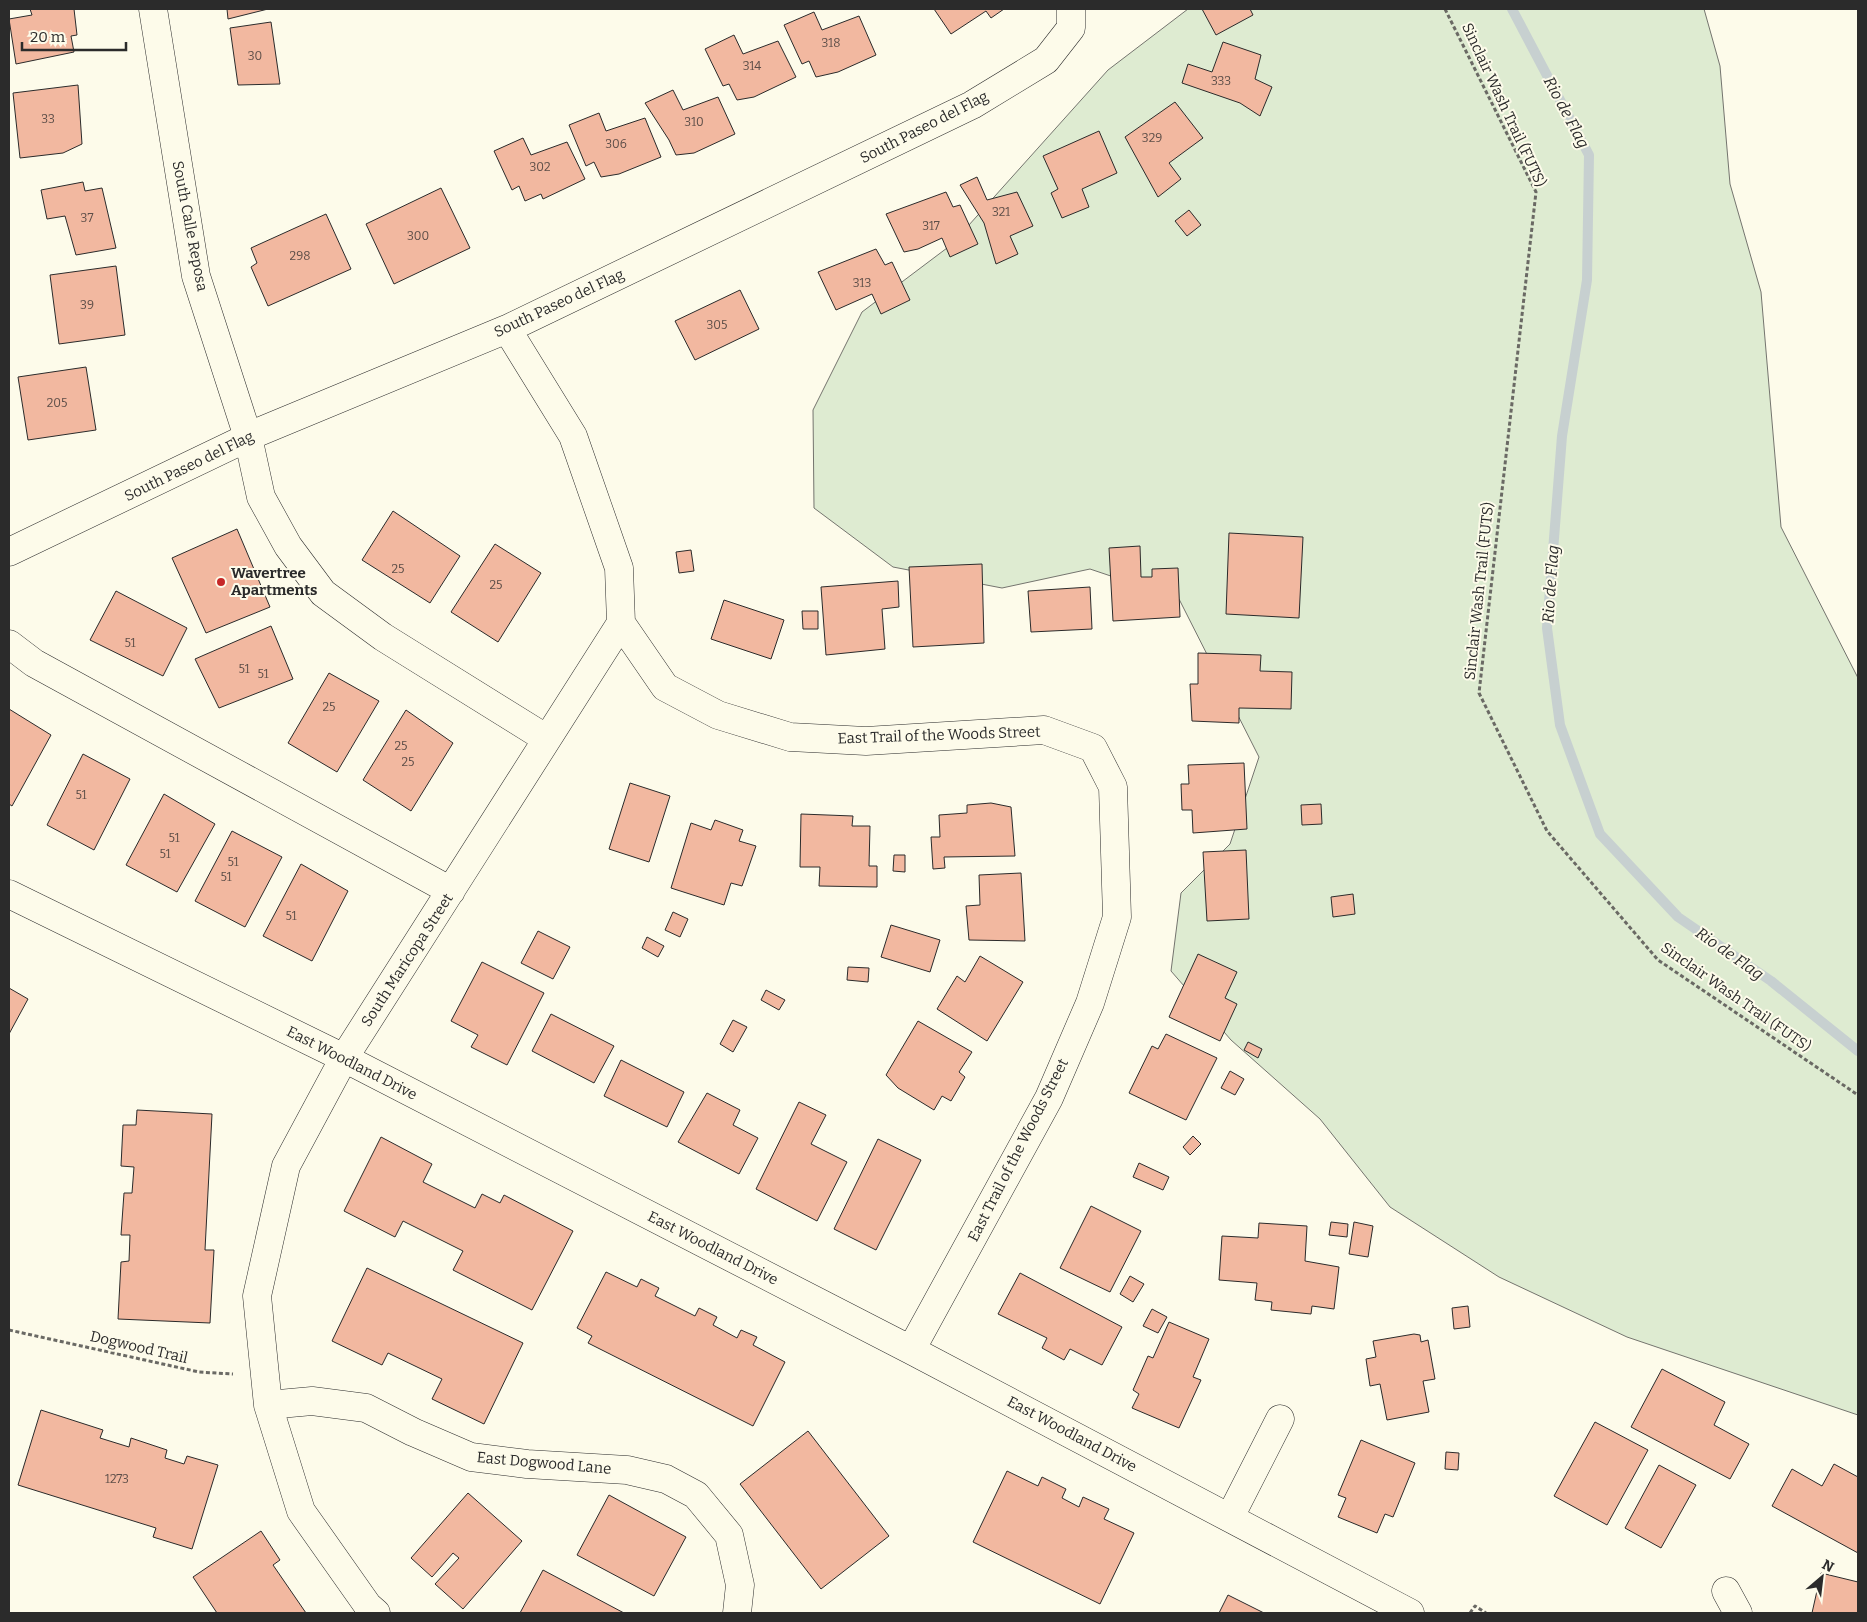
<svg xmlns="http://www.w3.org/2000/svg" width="1867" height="1622" font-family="Bitter,serif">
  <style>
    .green { fill: #deebd1; stroke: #74746e }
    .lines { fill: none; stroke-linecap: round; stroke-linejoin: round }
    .stream { stroke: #c7d0d0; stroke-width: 10 }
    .building { fill: #f2b8a0; stroke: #2b2b2b }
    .minor-casing { stroke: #2b2b2b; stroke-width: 29 }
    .path { stroke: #6a6964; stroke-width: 3; stroke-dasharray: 4 2.5; stroke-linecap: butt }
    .minor { stroke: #fdfbea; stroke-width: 28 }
    .poi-dot { fill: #c62828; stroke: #fdfbea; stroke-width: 2 }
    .labels { text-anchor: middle; stroke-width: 4; stroke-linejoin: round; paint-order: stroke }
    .number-label { font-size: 12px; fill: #5d4e48 }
    .street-label { font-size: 15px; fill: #2b2b2b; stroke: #fdfbea }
    .poi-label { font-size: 15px; font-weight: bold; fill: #2b2b2b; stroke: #fdfbea; text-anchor: start }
    .water-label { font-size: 16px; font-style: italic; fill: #2b2b2b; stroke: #fdfbea }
  </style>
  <rect width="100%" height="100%" fill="#fdfbea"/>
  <path class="green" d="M1188 9H1704L1720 66 1730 184 1761 292 1781 527 1858 678V1415L1627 1337 1499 1277 1390 1207 1320 1119 1231 1040 1171 971 1181 893 1230 844 1259 757 1179 599 1090 569 1002 588 893 567 814 508 813 410 862 312 951 245 1108 70Z"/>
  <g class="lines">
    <path class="stream" d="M1512 9 1589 155 1587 280 1562 436 1547 628 1560 725 1600 834 1678 917 1771 981 1858 1051"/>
  </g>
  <path class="building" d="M30 9H74L77 35 71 36 74 52 16 64 9 19 32 15Z
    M227 9H268L228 19Z
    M934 9H1004L991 18 986 11 951 34Z
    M1202 9H1250L1253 15 1216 35Z
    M814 12 822 30 859 16 876 55 838 72 816 77 809 61 802 64 784 25Z
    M271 22 280 84 238 85 230 28Z
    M734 35 743 54 778 41 796 77 754 97 737 100 729 84 723 86 705 49Z
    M1223 42 1261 55 1255 79 1272 87 1260 116 1240 103 1182 83 1188 64 1212 72Z
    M78 85 82 144 63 153 20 158 13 93Z
    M673 90 683 110 718 97 735 134 694 153 676 155 669 140 645 103Z
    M1175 102 1203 138 1169 163 1181 179 1158 197 1125 137Z
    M599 113 606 131 645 118 661 157 619 174 601 177 594 162 586 166 569 125Z
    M1099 131 1117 173 1082 189 1089 207 1062 218 1051 193 1058 189 1043 156Z
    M523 138 531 155 567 142 585 179 543 199 541 194 525 201 519 186 512 190 494 151Z
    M977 177 987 200 1017 192 1033 226 1010 236 1018 254 996 264 984 223 960 185Z
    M83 182 85 191 102 188 116 248 76 255 65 216 47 219 41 190Z
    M441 188 470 248 394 284 366 224Z
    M946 192 953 207 960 205 978 244 950 257 942 238 918 249 904 252 886 214Z
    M1189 210 1201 225 1187 236 1175 221Z
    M326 214 351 269 268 306 251 267 257 263 251 248Z
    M876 249 885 265 892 262 910 300 881 314 872 294 836 310 818 272Z
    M116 266 125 335 59 344 50 275Z
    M740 290 759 329 695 360 675 321Z
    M86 367 96 430 28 440 18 377Z
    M393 511 460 556 430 603 362 560Z
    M237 529 270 607 206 633 172 558Z
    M1229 533 1303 537 1299 618 1226 614Z
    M495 544 541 573 498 642 451 612Z
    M1140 546 1141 577H1152V569L1178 568 1180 617 1113 621 1109 548Z
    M691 550 694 571 679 573 676 552Z
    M982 564 984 643 913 647 909 567Z
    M898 581 899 607 882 609 885 649 826 655 821 587Z
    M1090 587 1092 629 1031 632 1028 591Z
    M116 591 187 628 163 676 90 640Z
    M724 600 784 620 771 659 711 639Z
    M802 611H818V629H803Z
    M271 626 293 679 219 708 195 659Z
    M1198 653 1261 655 1260 671 1292 672 1291 709 1239 708V723L1192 721 1190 684H1198Z
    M329 673 379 701 337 772 288 743Z
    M9 709 51 735 12 806 9 804Z
    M406 710 453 743 411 811 363 780Z
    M83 754 130 779 94 850 47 825Z
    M1244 763 1247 829 1193 833 1192 810H1182L1181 784H1189L1188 765Z
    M630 783 670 796 649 862 609 849Z
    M164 794 215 824 177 892 126 865Z
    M991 803 1011 807 1015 856 944 857 945 868 933 869 931 837H940L939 815 967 813V805Z
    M1321 804 1322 824 1302 825 1301 805Z
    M801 814 853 816 852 826H870L869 866H877V887L819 886 820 867H800Z
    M715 820 743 830 739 841 756 846 742 886 731 883 724 905 671 888 691 823 711 830Z
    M232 831 282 857 245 927 195 901Z
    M1246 850 1249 919 1207 921 1203 852Z
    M894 855H905V872L893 871Z
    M301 864 348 891 312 961 263 936Z
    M1021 873 1025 941 969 940 966 906 980 905 979 875Z
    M1353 894 1355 914 1333 917 1331 897Z
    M673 912 688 919 680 937 665 930Z
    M891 925 940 940 930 972 881 957Z
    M538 931 570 947 553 979 521 963Z
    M647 937 664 946 658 957 642 948Z
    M1198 954 1237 972 1225 998 1237 1004 1220 1041 1169 1017Z
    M980 956 1023 982 987 1041 937 1009 957 976 965 982Z
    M482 962 544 993 507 1065 471 1047 478 1035 451 1021Z
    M848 967 869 968 868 982 847 980Z
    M9 988 28 999 9 1034Z
    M766 990 785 1000 779 1010 761 1000Z
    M551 1014 614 1046 594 1083 532 1051Z
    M733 1020 747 1027 733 1052 720 1044Z
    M918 1021 972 1052 959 1072 965 1077 951 1101 942 1096 934 1110 898 1088 886 1075Z
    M1166 1034 1217 1058 1186 1120 1129 1093 1152 1046 1158 1049Z
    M1248 1042 1262 1049 1258 1058 1244 1050Z
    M621 1060 684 1092 667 1127 604 1096Z
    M1230 1071 1244 1079 1235 1095 1221 1088Z
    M707 1093 740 1110 733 1125 758 1138 739 1174 678 1142Z
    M799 1102 826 1115 811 1144 847 1162 817 1221 756 1189Z
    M137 1110 212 1114 205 1250H214L210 1323 118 1319 121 1262 129 1261 130 1235H121L124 1193H132L134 1167 121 1166 123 1125H136Z
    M1193 1136 1201 1144 1190 1155 1183 1147Z
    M381 1137 432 1164 423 1182 475 1208 482 1194 500 1203 504 1195 573 1231 532 1310 453 1270 463 1251 403 1221 395 1237 344 1211Z
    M878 1139 921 1160 876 1250 834 1229Z
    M1139 1163 1169 1177 1163 1190 1133 1177Z
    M1091 1206 1141 1231 1110 1292 1060 1268Z
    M1331 1222 1348 1224 1347 1237 1329 1235Z
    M1354 1222 1373 1226 1368 1257 1349 1254Z
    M1259 1223 1307 1226 1305 1261 1339 1267 1334 1309 1312 1306 1311 1314 1271 1310 1272 1302 1255 1300 1257 1283 1219 1280 1222 1236 1258 1238Z
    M367 1268 523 1343 484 1424 432 1399 442 1379 388 1353 382 1365 332 1341Z
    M606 1272 637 1287 641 1279 659 1288 655 1296 695 1316 699 1308 717 1317 713 1325 737 1338 741 1330 757 1337 753 1345 785 1362 753 1426 588 1343 592 1336 577 1328Z
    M1020 1273 1122 1327 1102 1365 1070 1349 1064 1360 1042 1348 1047 1338 998 1314Z
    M1130 1276 1144 1284 1133 1302 1120 1294Z
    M1468 1306 1470 1327 1454 1329 1452 1308Z
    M1152 1309 1167 1317 1158 1333 1143 1326Z
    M1169 1322 1209 1339 1193 1377 1201 1380 1179 1428 1132 1408 1139 1394 1133 1390 1148 1356 1153 1358Z
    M1414 1334 1420 1335 1421 1342 1428 1340 1435 1379 1423 1381 1429 1412 1387 1420 1380 1384 1370 1386 1366 1359 1376 1357 1373 1341Z
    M1662 1369 1725 1402 1714 1425 1749 1444 1730 1479 1631 1427Z
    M41 1410 103 1430 100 1438 129 1447 131 1438 167 1450 165 1458 184 1464 187 1456 218 1465 192 1549 153 1537 156 1528 18 1485Z
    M1595 1422 1648 1450 1607 1525 1554 1496Z
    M808 1431 889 1536 821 1589 740 1484Z
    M1361 1440 1415 1463 1393 1517 1385 1514 1377 1533 1338 1517 1346 1498 1338 1495Z
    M1446 1452 1459 1453 1458 1470 1445 1469Z
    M1834 1464 1858 1477V1553L1772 1506 1792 1469 1822 1486Z
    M1659 1465 1696 1485 1661 1548 1625 1528Z
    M1007 1471 1038 1486 1042 1477 1066 1489 1062 1498 1079 1507 1083 1497 1109 1509 1104 1519 1134 1533 1100 1604 973 1542Z
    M468 1493 522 1541 463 1609 435 1584 459 1558 453 1553 432 1577 411 1558Z
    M609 1495 686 1537 654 1596 577 1555Z
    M261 1531 280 1560 273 1565 306 1613H217L193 1577Z
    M543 1570 624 1613H520Z
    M1821 1573 1858 1582V1613H1812Z
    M1228 1595 1264 1613H1219Z"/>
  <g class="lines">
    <g class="minor-casing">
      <path id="minor" d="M153 9 196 276 248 437 261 497 288 546 323 593 383 637 547 739
        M9 552 261 431 507 329 972 105 1046 60 1071 28V9
        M621 623 665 687 718 715 790 737 866 741 1044 730 1093 748 1113 787 1117 917 1090 1003 1049 1098 911 1350
        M9 644 34 663 451 891
        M9 894 344 1058 911 1350 1410 1613
        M268 1405 312 1401 366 1408 413 1432 471 1457 527 1464 627 1470 666 1479 696 1495 729 1535 740 1585 737 1613
        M1230 1517 1280 1419
        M1726 1591 1738 1613
        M376 1613 368 1606 301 1511 268 1405 257 1296 286 1166 344 1058 621 623 619 568 573 436 507 329"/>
    </g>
    <path class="path" d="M1445 9 1536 192 1479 693 1547 831 1658 960 1858 1095
      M9 1330 199 1372 233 1374
      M1470 1613 1475 1606 1486 1613"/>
    <use href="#minor" class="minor"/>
  </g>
  <circle class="poi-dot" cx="221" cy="582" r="5"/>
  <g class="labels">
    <g class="number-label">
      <text x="831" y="47">318</text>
      <text x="255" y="60">30</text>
      <text x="752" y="70">314</text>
      <text x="1221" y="85">333</text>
      <text x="48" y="123">33</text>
      <text x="694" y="126">310</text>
      <text x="1152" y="142">329</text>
      <text x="616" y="148">306</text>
      <text x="540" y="171">302</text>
      <text x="1001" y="216">321</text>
      <text x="87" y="222">37</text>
      <text x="931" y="230">317</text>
      <text x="418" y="240">300</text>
      <text x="300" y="260">298</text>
      <text x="862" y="287">313</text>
      <text x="87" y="309">39</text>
      <text x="717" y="329">305</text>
      <text x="57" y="407">205</text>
      <text x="398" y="573">25</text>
      <text x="496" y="589">25</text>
      <text x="130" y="647">51</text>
      <text x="244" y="673">51</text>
      <text x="263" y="678">51</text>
      <text x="329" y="711">25</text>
      <text x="401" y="750">25</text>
      <text x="408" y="766">25</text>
      <text x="81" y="799">51</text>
      <text x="174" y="842">51</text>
      <text x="165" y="858">51</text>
      <text x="233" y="866">51</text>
      <text x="226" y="881">51</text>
      <text x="291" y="920">51</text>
      <text x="117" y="1483">1273</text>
    </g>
    <g class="street-label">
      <text transform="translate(1504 105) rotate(65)" y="5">Sinclair Wash Trail (FUTS)</text>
      <text transform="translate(924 127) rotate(-27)" y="5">South Paseo del Flag</text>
      <text transform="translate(190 226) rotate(79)" y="5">South Calle Reposa</text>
      <text transform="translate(559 303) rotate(-25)" y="5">South Paseo del Flag</text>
      <text transform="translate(189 466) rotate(-26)" y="5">South Paseo del Flag</text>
      <text transform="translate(1479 591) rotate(-84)" y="5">Sinclair Wash Trail (FUTS)</text>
      <text transform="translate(939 735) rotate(-2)" y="5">East Trail of the Woods Street</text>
      <text transform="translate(407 960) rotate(-57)" y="5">South Maricopa Street</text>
      <text transform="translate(1736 997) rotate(35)" y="5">Sinclair Wash Trail (FUTS)</text>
      <text transform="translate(352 1063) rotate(27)" y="5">East Woodland Drive</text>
      <text transform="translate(1018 1150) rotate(-63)" y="5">East Trail of the Woods Street</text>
      <text transform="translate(713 1248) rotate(27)" y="5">East Woodland Drive</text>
      <text transform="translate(139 1347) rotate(13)" y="5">Dogwood Trail</text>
      <text transform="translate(1072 1434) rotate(28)" y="5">East Woodland Drive</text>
      <text transform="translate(544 1463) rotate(5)" y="5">East Dogwood Lane</text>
    </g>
    <g class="poi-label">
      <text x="231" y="578">Wavertree<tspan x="231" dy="17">Apartments</tspan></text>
    </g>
    <g class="water-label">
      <text transform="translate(1567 112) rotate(62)" y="6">Rio de Flag</text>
      <text transform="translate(1550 584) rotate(-86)" y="6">Rio de Flag</text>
      <text transform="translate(1730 953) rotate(35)" y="6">Rio de Flag</text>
    </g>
  </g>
  <rect width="1867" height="1622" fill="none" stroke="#2b2b2b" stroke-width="20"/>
  <g transform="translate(1822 1577) rotate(28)" stroke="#fdfbea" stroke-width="4" paint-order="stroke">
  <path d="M0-4L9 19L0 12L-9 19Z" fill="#2b2b2b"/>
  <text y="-8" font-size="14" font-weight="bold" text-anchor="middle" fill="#2b2b2b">N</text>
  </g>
  <path d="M22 42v8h104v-8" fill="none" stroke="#2b2b2b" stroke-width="2.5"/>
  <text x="30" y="42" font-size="15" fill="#2b2b2b" stroke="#fdfbea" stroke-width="4" paint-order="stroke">20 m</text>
</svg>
